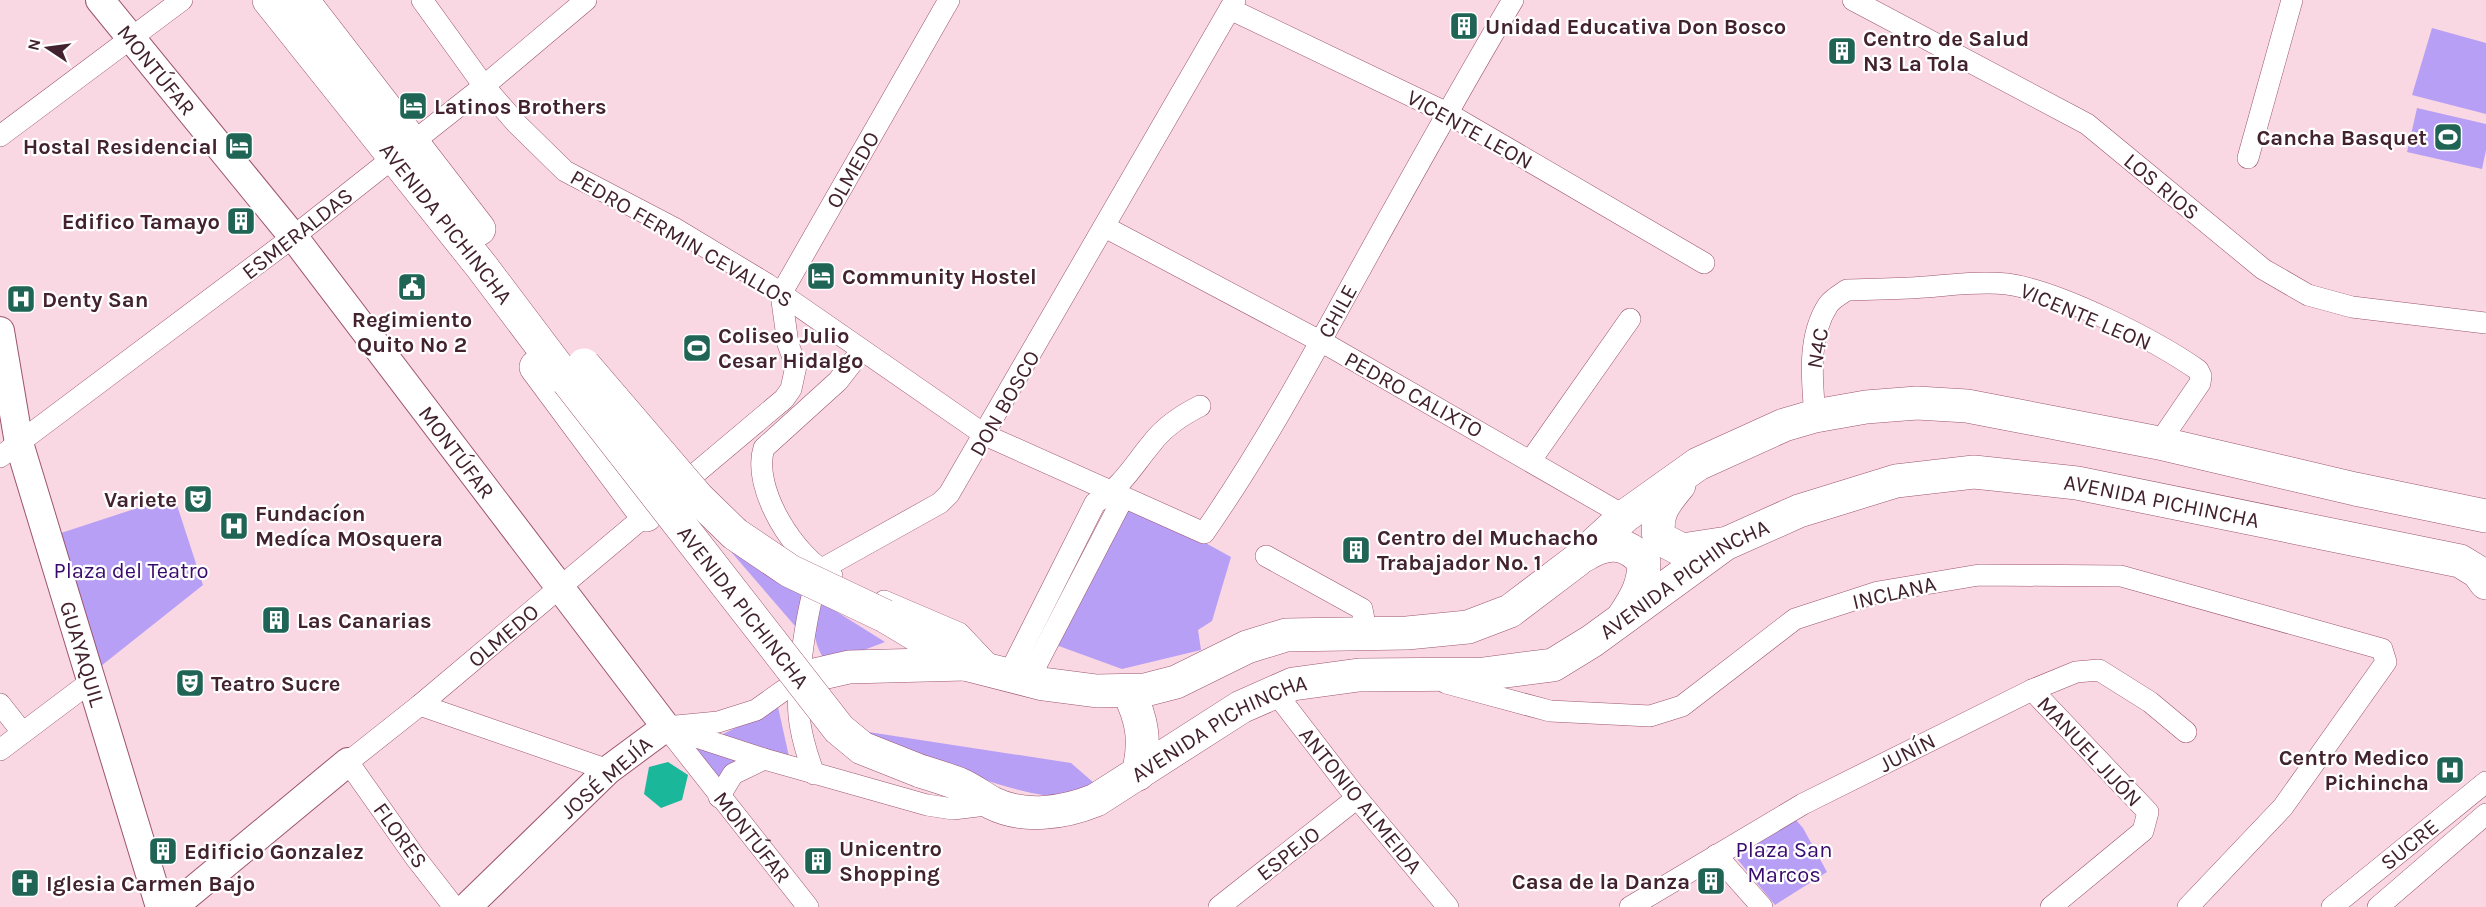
<svg xmlns="http://www.w3.org/2000/svg" width="2486" height="907" font-family="Karla,sans-serif">
  <style>
    .green { fill: #b79ff5 }
    .water { fill: #1bb79b }
    .lines { fill: none; stroke-linecap: round; stroke-linejoin: round }
    .street-casing { stroke: #9c5470; stroke-width: 22 }
    .secondary-casing { stroke: #9c5470; stroke-width: 30 }
    .primary-casing { stroke: #9c5470; stroke-width: 34 }
    .street { stroke: #fff; stroke-width: 21 }
    .secondary { stroke: #fff; stroke-width: 28 }
    .primary { stroke: #fff; stroke-width: 33 }
    .primary-bridge-casing { stroke: #9c5470; stroke-width: 34; stroke-linecap: butt }
    .primary-bridge { stroke: #fff; stroke-width: 33 }
    .labels { text-anchor: middle; stroke-width: 4.5; stroke-linejoin: round; paint-order: stroke }
    .poi-label { font-size: 22px; font-weight: bold; fill: #42222e; stroke: #fff; text-anchor: start }
    .street-label { font-size: 22px; fill: #42222e; stroke: #fff }
    .park-label { font-size: 22px; fill: #380a6d; stroke: #fff }
  </style>
  <rect width="100%" height="100%" fill="#fad8e3"/>
  <path class="green" d="M2432 28 2486 43V114L2412 95Z
    M2417 108 2486 124V150L2482 169 2407 152Z
    M174 496 203 585 101 666 58 534Z
    M1131 502 1231 557 1212 621 1198 630 1201 650 1122 669 1056 645Z
    M714 532 803 595 801 633Z
    M818 600 885 642 827 664C811 640 813 628 818 600Z
    M778 707 790 761 721 735Z
    M862 731 1071 763 1102 790C1054 820 913 751 862 731Z
    M680 738 749 761 719 784Z
    M1796 820 1803 828 1827 872 1775 905 1733 854Z"/>
  <path class="water" d="M668 762 688 775 682 800 661 808 644 794 649 767Z"/>
  <g class="lines">
    <g class="street-casing">
      <g id="street">
        <path d="M422 0 484 86 517 124 565 171 674 228 767 284 985 435 1204 533C1259 454 1305 370 1351 286 1404 190 1457 94 1513 0"/>
        <path d="M1853 0 2087 124 2263 269 2308 295 2352 307 2486 323"/>
        <path d="M1230 9 1447 113 1704 263"/>
        <path d="M0 136 182 0"/>
        <path d="M2248 158 2292 0"/>
        <path d="M1105 227 1331 347 1625 516"/>
        <path d="M1815 416C1812 380 1807 337 1828 305 1832 299 1841 294 1847 290 1873 289 1899 289 1925 287 1952 285 1980 281 2007 284 2059 291 2155 340 2198 370L2201 376 2200 383 2159 443"/>
        <path d="M0 457 293 237 484 86 586 0"/>
        <path d="M1531 460 1630 319"/>
        <path d="M1266 556 1362 609 1367 635"/>
        <path d="M832 576C795 558 751 488 764 448L838 381 862 350"/>
        <path d="M884 601 959 633 993 669"/>
        <path d="M1009 674 1095 503C1123 486 1132 467 1152 443 1165 426 1182 415 1200 406"/>
        <path d="M1029 679 1119 506 1112 493"/>
        <path d="M1446 683 1550 711 1650 716 1682 706 1795 619 1878 592 1979 575 2121 576 2382 649 2386 662 2283 807 2188 907"/>
        <path d="M2032 690 2148 812 2143 831 2051 907"/>
        <path d="M1275 692 1353 793 1448 907"/>
        <path d="M0 704 22 732"/>
        <path d="M420 705 608 770"/>
        <path id="s1" d="M666 727 808 907"/>
        <path d="M666 727 718 722 756 710 801 678"/>
        <path d="M675 730 764 759"/>
        <path d="M0 750 93 680"/>
        <path d="M814 774C807 755 801 736 799 716 796 679 807 605 820 570L940 503 949 494 1235 0"/>
        <path d="M719 797 733 774 764 759 927 805 953 809 994 804"/>
        <path d="M1716 855 1762 907"/>
        <path id="s2" d="M454 907 415 857 348 762 420 705 784 399 791 389 796 366 788 344 781 294 949 0"/>
        <path d="M1219 907 1357 798"/>
        <path d="M1630 907 1803 804 2032 690 2076 672 2099 670 2150 702 2186 732"/>
        <path d="M2332 907 2486 782"/>
        <path d="M2378 907 2486 814"/>
      </g>
    </g>
    <g class="secondary-casing">
      <g id="secondary">
        <path id="s3" d="M100 0 299 244 666 727 608 770 467 907"/>
        <path id="s4" d="M0 331 19 443 160 907"/>
        <path d="M173 907 348 762"/>
      </g>
    </g>
    <g class="primary-casing">
      <g id="primary">
        <path id="s5" d="M269 0 482 267 568 381"/>
        <path d="M302 0 479 229"/>
        <path d="M536 367 646 515"/>
        <path d="M1679 485C1664 503 1655 514 1659 538L1682 550 1721 544"/>
        <path d="M1585 555C1607 541 1626 541 1644 562 1644 584 1636 598 1624 616"/>
        <path d="M885 616 965 664 1043 684 1097 691 1145 690 1176 682 1247 647 1286 635 1407 633 1468 627 1510 611 1576 561 1625 516 1698 464 1784 425 1815 416 1866 407 1917 403 1967 406 2159 443 2355 489 2486 516"/>
        <path d="M801 678 849 667 965 664"/>
        <path d="M1128 691C1143 720 1146 743 1138 774"/>
        <path id="s6" d="M920 771C933 775 946 779 959 784 971 789 981 797 992 803 1024 819 1064 813 1096 800L1241 707 1293 684 1359 675 1483 674 1553 665 1592 641 1725 544 1799 511 1896 481 1974 472 2077 483 2460 561 2478 572 2486 583"/>
      </g>
    </g>
    <use href="#street" class="street"/>
    <use href="#secondary" class="secondary"/>
    <use href="#primary" class="primary"/>
    <g class="primary-bridge-casing">
      <g id="primary-bridge">
        <path d="M584 365 698 498 735 534 790 571 885 616"/>
        <path id="s7" d="M568 381 839 729 862 748 920 771"/>
      </g>
    </g>
    <use href="#primary-bridge" class="primary-bridge"/>
  </g>
  <defs>
    <g id="building-square" transform="scale(1.5)"><rect x="-9" y="-9" width="18" height="18" rx="4" fill="#1f6455" stroke="#fff"/><path d="M-4-6H4V6H1V3H-1V6H-4ZM-2.5-4.3h1.7v1.8h-1.7ZM.8-4.3h1.7v1.8H.8ZM-2.5-1h1.7V.8h-1.7ZM.8-1h1.7V.8H.8Z" fill="#fff"/></g>
    <g id="hotel-square" transform="scale(1.5)"><rect x="-9" y="-9" width="18" height="18" rx="4" fill="#1f6455" stroke="#fff"/><path d="M-6-4.5h1.5V1H6V5H4.5V3h-9V5H-6ZM-4 0a1.8 1.8 0 1 1 3.6 0ZM.5 0V-2.5h3Q6-2.5 6 0Z" fill="#fff"/></g>
    <g id="stadium-square" transform="scale(1.5)"><rect x="-9" y="-9" width="18" height="18" rx="4" fill="#1f6455" stroke="#fff"/><path d="M0-5a6.5 5 0 1 0 0 10a6.5 5 0 1 0 0-10ZM-3.5-1.8h7v3.6h-7Z" fill="#fff"/></g>
    <g id="civic-square" transform="scale(1.5)"><rect x="-9" y="-9" width="18" height="18" rx="4" fill="#1f6455" stroke="#fff"/><path d="M-.6-6.5H3V-4.5H.6V-3L4-1V1h2V6H-6V1h2V-1L-.6-3ZM-1.2 2.5V6h2.4V2.5Z" fill="#fff"/></g>
    <g id="hospital-square" transform="scale(1.5)"><rect x="-9" y="-9" width="18" height="18" rx="4" fill="#1f6455" stroke="#fff"/><path d="M-5-5h3v3.5h4V-5h3V5h-3V1.5h-4V5h-3Z" fill="#fff"/></g>
    <g id="theatre-square" transform="scale(1.5)"><rect x="-9" y="-9" width="18" height="18" rx="4" fill="#1f6455" stroke="#fff"/><path d="M-5-5.5Q0-4 5-5.5V0Q5 5 0 6Q-5 5-5 0ZM-3.3-2.5H-1v1.5H-3.3ZM1-2.5H3.3v1.5H1ZM-2.8 1Q0 5.5 2.8 1Z" fill="#fff"/></g>
    <g id="church-square" transform="scale(1.5)"><rect x="-9" y="-9" width="18" height="18" rx="4" fill="#1f6455" stroke="#fff"/><path d="M-1.2-6h2.4v3.5h3.3v2.4h-3.3V6h-2.4V-.1h-3.3v-2.4h3.3Z" fill="#fff"/></g>
  </defs>
  <g fill-rule="evenodd">
    <use href="#building-square" x="1464" y="26"/>
    <use href="#building-square" x="1842" y="51"/>
    <use href="#hotel-square" x="413" y="106"/>
    <use href="#stadium-square" x="2448" y="137"/>
    <use href="#hotel-square" x="239" y="146"/>
    <use href="#building-square" x="241" y="221"/>
    <use href="#hotel-square" x="821" y="276"/>
    <use href="#civic-square" x="412" y="287"/>
    <use href="#hospital-square" x="21" y="299"/>
    <use href="#stadium-square" x="697" y="348"/>
    <use href="#theatre-square" x="198" y="499"/>
    <use href="#hospital-square" x="234" y="526"/>
    <use href="#building-square" x="1356" y="550"/>
    <use href="#building-square" x="276" y="620"/>
    <use href="#theatre-square" x="190" y="683"/>
    <use href="#hospital-square" x="2450" y="770"/>
    <use href="#building-square" x="163" y="851"/>
    <use href="#building-square" x="818" y="861"/>
    <use href="#building-square" x="1711" y="881"/>
    <use href="#church-square" x="25" y="883"/>
  </g>
  <g class="labels">
    <g class="poi-label">
      <text x="1485" y="34">Unidad Educativa Don Bosco</text>
      <text x="1863" y="46">Centro de Salud<tspan x="1863" dy="25">N3 La Tola</tspan></text>
      <text x="434" y="114">Latinos Brothers</text>
      <text x="2427" y="145" text-anchor="end">Cancha Basquet</text>
      <text x="218" y="154" text-anchor="end">Hostal Residencial</text>
      <text x="220" y="229" text-anchor="end">Edifico Tamayo</text>
      <text x="842" y="284">Community Hostel</text>
      <text x="42" y="307">Denty San</text>
      <text x="412" y="327" text-anchor="middle">Regimiento<tspan x="412" dy="25">Quito Nº 2</tspan></text>
      <text x="718" y="343">Coliseo Julio<tspan x="718" dy="25">Cesar Hidalgo</tspan></text>
      <text x="177" y="507" text-anchor="end">Variete</text>
      <text x="255" y="521">Fundacíon<tspan x="255" dy="25">Medíca MOsquera</tspan></text>
      <text x="1377" y="545">Centro del Muchacho<tspan x="1377" dy="25">Trabajador No. 1</tspan></text>
      <text x="297" y="628">Las Canarias</text>
      <text x="211" y="691">Teatro Sucre</text>
      <text x="2429" y="765" text-anchor="end">Centro Medico<tspan x="2429" dy="25">Pichincha</tspan></text>
      <text x="839" y="856">Unicentro<tspan x="839" dy="25">Shopping</tspan></text>
      <text x="184" y="859">Edificio Gonzalez</text>
      <text x="1690" y="889" text-anchor="end">Casa de la Danza</text>
      <text x="46" y="891">Iglesia Carmen Bajo</text>
    </g>
    <g class="street-label">
      <text dy="8" stroke="none"><textPath href="#s3" startOffset="90">MONTÚFAR</textPath></text>
      <text transform="translate(1470 129) rotate(29)" y="8">VICENTE LEON</text>
      <text dy="8" stroke="none"><textPath href="#s2" startOffset="1000">OLMEDO</textPath></text>
      <text transform="translate(2162 186) rotate(40)" y="8">LOS RIOS</text>
      <text dy="8" stroke="none"><textPath href="#s5" startOffset="285">AVENIDA PICHINCHA</textPath></text>
      <text transform="translate(297 233) rotate(-38)" y="8">ESMERALDAS</text>
      <text transform="translate(682 238) rotate(30)" y="8">PEDRO FERMIN CEVALLOS</text>
      <text transform="translate(1337 311) rotate(-61)" y="8">CHILE</text>
      <text transform="translate(2086 316) rotate(23)" y="8">VICENTE LEON</text>
      <text transform="translate(1817 348) rotate(-80)" y="8">N4C</text>
      <text transform="translate(1414 394) rotate(29)" y="8">PEDRO CALIXTO</text>
      <text transform="translate(1004 403) rotate(-60)" y="8">DON BOSCO</text>
      <text dy="8" stroke="none"><textPath href="#s3" startOffset="576">MONTÚFAR</textPath></text>
      <text dy="8" stroke="none"><textPath href="#s6" startOffset="1338">AVENIDA PICHINCHA</textPath></text>
      <text dy="8" stroke="none"><textPath href="#s6" startOffset="834">AVENIDA PICHINCHA</textPath></text>
      <text transform="translate(1894 592) rotate(-13)" y="8">INCLANA</text>
      <text dy="8" stroke="none"><textPath href="#s7" startOffset="286">AVENIDA PICHINCHA</textPath></text>
      <text dy="8" stroke="none"><textPath href="#s2" startOffset="380">OLMEDO</textPath></text>
      <text dy="8" stroke="none"><textPath href="#s4" startOffset="334">GUAYAQUIL</textPath></text>
      <text dy="8" stroke="none"><textPath href="#s6" startOffset="330">AVENIDA PICHINCHA</textPath></text>
      <text transform="translate(2090 751) rotate(47)" y="8">MANUEL JIJÓN</text>
      <text transform="translate(1907 752) rotate(-27)" y="8">JUNÍN</text>
      <text transform="translate(606 777) rotate(-41)" y="8">JOSÉ MEJÍA</text>
      <text transform="translate(1361 800) rotate(51)" y="8">ANTONIO ALMEIDA</text>
      <text transform="translate(401 835) rotate(54)" y="8">FLORES</text>
      <text dy="8" stroke="none"><textPath href="#s1" startOffset="140">MONTÚFAR</textPath></text>
      <text transform="translate(2409 844) rotate(-39)" y="8">SUCRE</text>
      <text transform="translate(1288 853) rotate(-38)" y="8">ESPEJO</text>
    </g>
    <g class="park-label">
      <text x="131" y="578">Plaza del Teatro</text>
      <text x="1784" y="857">Plaza San<tspan x="1784" dy="25">Marcos</tspan></text>
    </g>
  </g>
  <g transform="translate(48 48) rotate(283)" stroke="#ffffff" stroke-width="4.5" paint-order="stroke">
  <path d="M0-4.5L10 22L0 15L-10 22Z" fill="#42222e"/>
  <text y="-9" font-size="16" font-weight="bold" text-anchor="middle" fill="#42222e">N</text>
  </g>
</svg>
